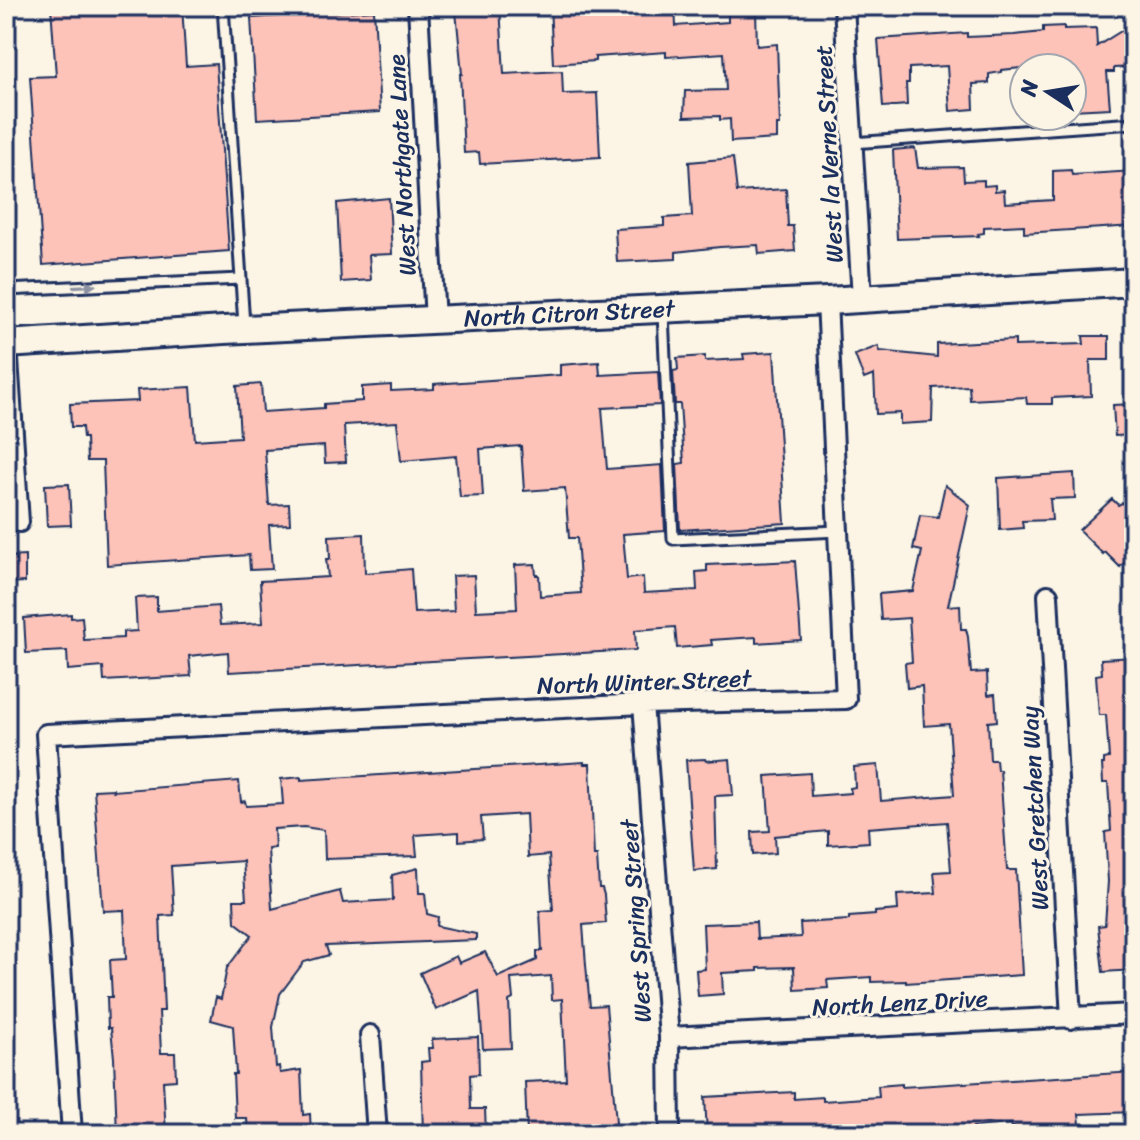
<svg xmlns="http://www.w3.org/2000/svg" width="1140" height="1140" font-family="Sriracha,sans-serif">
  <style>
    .building { fill: #fdc2b8; stroke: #1b2f5e; stroke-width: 2 }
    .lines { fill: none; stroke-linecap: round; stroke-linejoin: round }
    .lane-casing { stroke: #1b2f5e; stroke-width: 15 }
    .street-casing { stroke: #1b2f5e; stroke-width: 24 }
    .secondary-casing { stroke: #1b2f5e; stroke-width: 32 }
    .lane { stroke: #fcf5e5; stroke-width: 9 }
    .street { stroke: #fcf5e5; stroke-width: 18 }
    .secondary { stroke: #fcf5e5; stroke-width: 26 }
    .oneway { fill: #8c92a2 }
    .labels { text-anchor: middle; stroke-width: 6; stroke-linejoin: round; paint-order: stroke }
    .street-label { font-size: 24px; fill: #1b2f5e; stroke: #fcf5e5 }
  </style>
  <rect width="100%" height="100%" fill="#fcf5e5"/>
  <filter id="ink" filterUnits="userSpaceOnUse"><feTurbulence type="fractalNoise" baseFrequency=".0125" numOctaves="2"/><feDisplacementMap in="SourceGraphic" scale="16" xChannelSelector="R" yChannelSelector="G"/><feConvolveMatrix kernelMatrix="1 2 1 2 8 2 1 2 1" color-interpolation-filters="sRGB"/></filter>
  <g filter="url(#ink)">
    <path class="building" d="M51 6H182L186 66 216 64 229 251 43 265 30 77 56 76Z
      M459 6H500L504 74 562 71 563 94 597 93 600 157 480 164 479 152 464 153 460 74H462L456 11H459Z
      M550 6H594V10L675 6 676 26 728 22V13L756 11 757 46 777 44 780 125H777V139L731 142 730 119 720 120V116L684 117 685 91 726 90 724 53 666 57V52L595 57V61L553 64Z
      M374 10 380 112 257 119 251 18Z
      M1134 23V67L1114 68V72H1107L1110 108 1072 110V68L1042 66 1001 70V72L989 74V83L973 84 974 109 950 111 947 66 909 68V83H906L907 105 883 107 878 39 967 33V37L1014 35 1043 32V27L1064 26V29L1096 28 1097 46Z
      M915 148 918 168 963 167 964 181 984 180V186L995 185V191L1004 190 1005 203 1053 200V171L1071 170 1072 175 1134 171V226L1024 233V225L984 227V233L978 234 979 236 897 239 893 150Z
      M733 158 737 192 786 189 788 226H793L795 251 759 254 758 245 720 247 676 252V259L617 262 615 229 664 226V218L692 216 689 162Z
      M389 198 392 254 369 255 371 280 341 282 337 203Z
      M1083 336H1109V360H1090L1091 396 1052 398V404H1027L1026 397 970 400 969 386 933 388 932 422 900 424V413L876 414 874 375 864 379 855 355 878 346 880 351 937 357V344L1015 340V346L1084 344Z
      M774 352 785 523 680 530 677 464 684 463 680 404H675L673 371 678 370 677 358 705 356V361L744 359 743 354Z
      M599 362 600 375 658 372 660 405 602 408 607 469 662 465 665 531 623 534 627 579 643 577 644 593 697 590 696 572 707 571V565L795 561 801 640 756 643V637L711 640 712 645 677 648 675 627 635 630 636 650 229 672 228 652 189 656 191 676 104 681 103 667 68 670 67 651 26 653 24 618 71 614V618L82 617 84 640 123 638V632L137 631 135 598 157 597V611L218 606 220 625 263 623 260 581 328 577 326 559H330L329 536 364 534 365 573 411 569 414 613 454 611 452 576 474 575 476 611 517 609 515 565 535 564 536 575H539L540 596 581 593 577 538H569L565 488 524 491 521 446 480 449 483 496 460 497 456 456 401 461 397 422 344 425 346 462 325 463 324 446 265 450 269 505 289 504 290 524 269 525 272 569 250 570 249 555 107 565 103 461H87L86 438H83L82 427H71L70 404 138 401 137 390 191 387 195 440 240 437 237 386 261 384 263 412 324 408V404L362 401V387L391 385V391L434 389V384L560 375V365Z
      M1134 404V435L1115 436 1113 405Z
      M1074 473 1075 498 1050 499 1052 520 1022 521 1023 528 1000 530 998 478Z
      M69 484 71 525 47 526 45 485Z
      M945 485 970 505 948 606 960 605 961 629H966L968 637 971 673 987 672 988 695 995 694 997 721 988 722 990 760H996L997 770H1000L1007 870H1016L1022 975 906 983V981L871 982V977L827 980 828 988 795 990 794 967 758 968V971L722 973 723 994 698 996 696 970 705 969 703 924 756 922 757 939 801 937 800 923 849 920V917L875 915V912L898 910 897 895 936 893 934 872 951 871 947 822 868 828 869 842 828 845V831L775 836 776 853 753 855 752 832 770 831 766 776 810 773 811 796 851 793 850 788 855 787 854 767 878 765 881 801 954 795 949 724 924 726 922 686 907 688 905 663 912 662 909 618 881 620 879 594 913 591 922 551 913 549 920 515 938 517Z
      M1134 497V553L1120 567 1105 552 1103 554 1079 530 1112 499 1118 505Z
      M25 556V582L6 583V557Z
      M1134 657V848L1129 849 1134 970 1103 972 1098 926 1105 925 1108 881 1105 832 1111 831 1108 783H1103L1102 764H1104V759L1109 758 1106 715H1099L1096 675 1102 674 1101 659Z
      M705 759 706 761 730 759 733 795 715 796 717 869 694 871 686 760Z
      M584 762V764H590L594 856H597L599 888H602L604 895 606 923 583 925 586 965 590 1006 606 1005 617 1134H527L525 1082 566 1080 562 999 552 1000 551 976 511 979 513 999 509 1001 511 1048 483 1049 479 991 436 1010 420 973 456 956 459 963 485 952 498 977 537 960V951H542L540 911 553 910 549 855 528 857 526 814 481 817 483 839 459 841V832L415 835 417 856 325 859 324 830 304 827 274 829 275 848 268 849 272 909 340 891 343 903 393 900 392 875 418 868 419 893H425L427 914 438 917 437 926 476 934V940L326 946 329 955 304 962 280 994 273 1027 276 1067 279 1066 280 1073 301 1070 303 1115 310 1114 311 1134H248L247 1118H235L233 1074H236L233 1026 211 1020 216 997 221 999 227 968 252 935 235 922 234 900H246L243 861 171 866 174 915 160 916 164 1011H159L161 1053H175L176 1080 163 1081 166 1134H117L114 1058 111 1028H108L107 997H112L110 960 126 959 124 910 103 911 94 790 113 789V791L239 781 241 802 245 801 246 806 283 804 281 779 301 777V780Z
      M478 1037 479 1074 470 1075 471 1109H485L486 1134H423L421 1062 429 1061 428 1048H433L432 1039Z
      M1134 1072V1112L1079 1114 1081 1134H1062L1061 1126 1012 1127 1011 1124 973 1127V1134H948L947 1128 905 1130 904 1134H860L856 1125 824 1128 825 1132 812 1134H707L705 1097 794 1092V1099L823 1097V1101L879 1097 878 1086 902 1084V1087Z"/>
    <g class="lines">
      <g class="lane-casing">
        <path id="lane" d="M223 6 244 325
          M6 17V39
          M852 143 1134 123
          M6 290 240 279
          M663 313 673 539 838 531"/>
      </g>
      <g class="street-casing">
        <path id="street" d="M418 6 435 321
          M844 6 862 298
          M7 344 19 522
          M1048 595 1071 1019
          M643 704 669 1037 670 1134
          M370 1035 377 1134
          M669 1037 1134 1014
          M72 1134 46 734 643 704 846 699 827 301"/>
      </g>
      <g class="secondary-casing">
        <g id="secondary">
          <path id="s1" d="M6 344 224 330 827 301 1134 282"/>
        </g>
      </g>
      <use href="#lane" class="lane"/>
      <use href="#street" class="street"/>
      <use href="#secondary" class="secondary"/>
    </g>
    <defs><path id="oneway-solid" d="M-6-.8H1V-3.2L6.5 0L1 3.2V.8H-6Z" transform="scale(2)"/></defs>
    <use class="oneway" href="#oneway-solid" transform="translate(84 286) rotate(-3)"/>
  </g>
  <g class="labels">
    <g class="street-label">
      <text transform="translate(829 154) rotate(-93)" y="8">West la Verne Street</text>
      <text transform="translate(402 165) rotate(-93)" y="8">West Northgate Lane</text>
      <text dy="8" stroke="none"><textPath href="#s1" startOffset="564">North Citron Street</textPath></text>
      <text transform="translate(644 682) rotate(-2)" y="8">North Winter Street</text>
      <text transform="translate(1035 808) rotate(-93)" y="8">West Gretchen Way</text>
      <text transform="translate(636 921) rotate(-94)" y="8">West Spring Street</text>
      <text transform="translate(900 1003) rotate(-3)" y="8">North Lenz Drive</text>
    </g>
  </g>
  <rect width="1140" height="1140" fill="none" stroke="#fcf5e5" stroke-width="32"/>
  <rect x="16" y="16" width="1108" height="1108" fill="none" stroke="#1b2f5e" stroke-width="3" filter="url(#ink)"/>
  <g transform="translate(1048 92) rotate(282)"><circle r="38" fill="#fcf5e5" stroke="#a2a6af" stroke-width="2"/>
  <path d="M0-6L14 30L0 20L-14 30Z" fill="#1b2f5e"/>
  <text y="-12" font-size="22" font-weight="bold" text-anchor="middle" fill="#1b2f5e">N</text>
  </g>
</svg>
